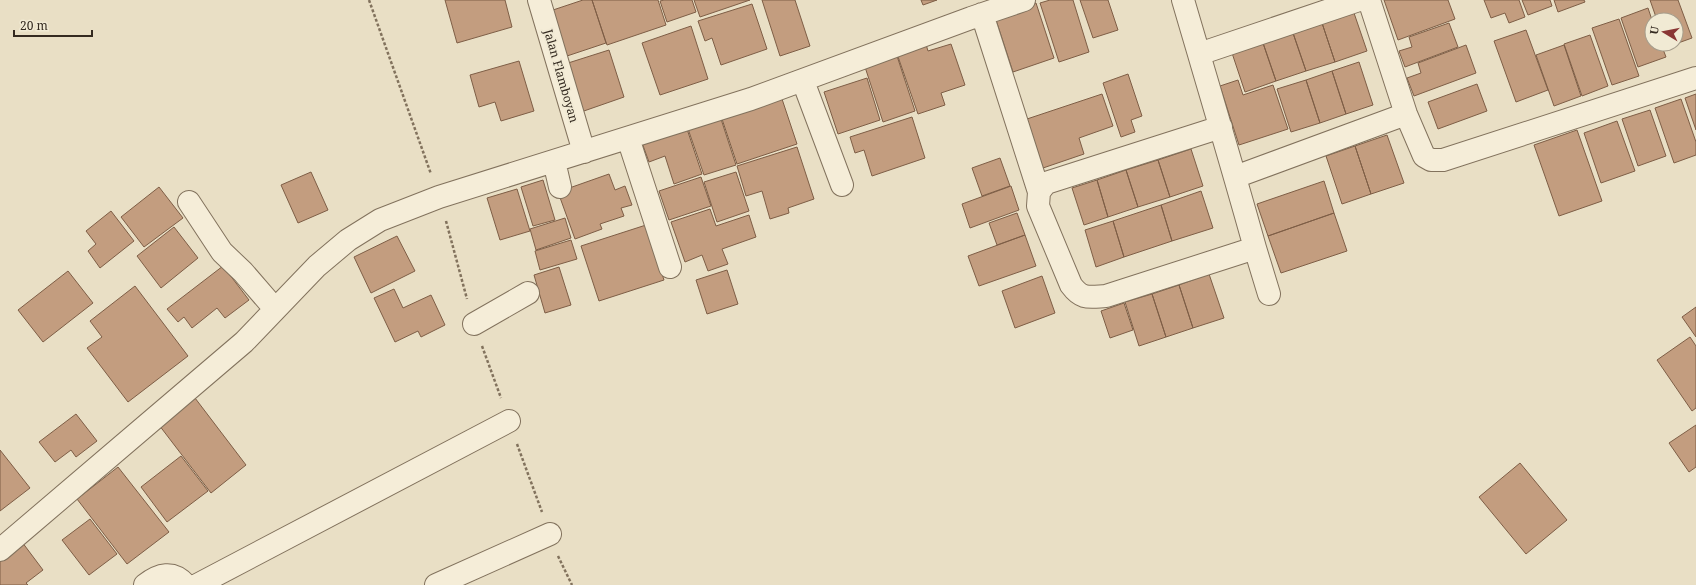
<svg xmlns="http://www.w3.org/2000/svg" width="1696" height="585" font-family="'Noto Serif',serif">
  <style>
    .building { fill: #c39d7f; stroke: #7e5e46 }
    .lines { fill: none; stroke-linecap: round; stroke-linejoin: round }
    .minor-casing { stroke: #82725d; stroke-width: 24 }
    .path { stroke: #82725d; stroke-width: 2.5; stroke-dasharray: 3 2; stroke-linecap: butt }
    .minor { stroke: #f5edd8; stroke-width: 22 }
    .labels { text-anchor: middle; stroke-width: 3.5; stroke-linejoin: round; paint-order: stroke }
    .street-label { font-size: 12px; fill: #342a20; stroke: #f1ead4 }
  </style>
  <rect width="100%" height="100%" fill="#e9dfc5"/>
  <path class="building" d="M445 0H505L512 27 457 43Z
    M583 0H592L606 43 564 57 550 11Z
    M592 0H658L666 25 607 45Z
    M664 0H692L696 12 667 22 660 1Z
    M694 0H750L700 17Z
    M762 0H795L810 46 780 56Z
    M921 0H937L923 5Z
    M1050 0H1073L1089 52 1059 62 1040 3Z
    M1080 0H1108L1118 30 1093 38Z
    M1384 0H1448L1455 19 1398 40Z
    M1484 0H1519L1525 17 1509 23 1505 13 1491 18Z
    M1522 0H1550L1552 6 1528 15Z
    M1554 0H1584L1585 2 1558 12Z
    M1650 0H1678L1692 38 1667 47 1666 44H1676V20H1657Z
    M1036 3 1054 58 1013 72 995 17Z
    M752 4 767 49 721 65 712 38 705 41 698 21Z
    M1648 8 1652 20V44H1661L1666 57 1638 67 1621 18Z
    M1354 13 1367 51 1335 62 1322 23Z
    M1619 19 1639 76 1612 85 1592 28Z
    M1322 23 1335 62 1306 71 1293 33Z
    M1449 23 1458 47 1405 67 1399 51 1412 47 1409 37Z
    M691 26 708 79 660 95 642 43Z
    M1526 30 1548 90 1516 102 1494 41Z
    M1293 33 1306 71 1276 81 1263 43Z
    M1590 35 1608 86 1582 96 1564 44Z
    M925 41 928 51 951 44 965 85 941 93 945 105 918 114 896 51Z
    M1263 43 1276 81 1245 92 1232 53Z
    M1466 45 1476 73 1414 96 1407 78 1421 73 1418 63Z
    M1564 45 1581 96 1554 106 1536 55Z
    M609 50 624 97 581 112 565 64Z
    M897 56 915 111 883 122 865 67Z
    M519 61 534 111 501 121 495 102 479 107 470 75Z
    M1359 62 1373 105 1346 114 1332 71Z
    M1332 71 1346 114 1320 123 1306 80Z
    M1128 74 1142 116 1131 120 1135 132 1121 137 1103 83Z
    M867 78 880 120 838 134 824 92Z
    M1238 80 1243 95 1273 85 1288 129 1239 145 1220 86Z
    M1306 80 1320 123 1291 132 1277 89Z
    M1477 84 1487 111 1438 129 1428 102Z
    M1102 94 1113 126 1079 138 1084 154 1043 168 1027 119Z
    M1696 94V130L1685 98Z
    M781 96 797 144 737 164 721 116Z
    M1681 99 1696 142V155L1674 163 1655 108Z
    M1650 110 1666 156 1638 166 1622 119Z
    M720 116 736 165 704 175 687 126Z
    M912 117 925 158 872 176 864 150 855 153 850 137Z
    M1617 121 1635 171 1601 183 1584 133Z
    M686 126 702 174 674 184 665 156 649 162 641 140Z
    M1577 130 1602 201 1559 216 1534 145Z
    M1387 135 1404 183 1371 194 1355 146Z
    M1355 146 1371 194 1342 204 1326 156Z
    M797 147 814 199 788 208 789 213 770 219 762 191 746 196 737 166Z
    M1191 149 1203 186 1170 197 1158 160Z
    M1000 158 1010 186 982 196 972 168Z
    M1158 160 1170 197 1138 207 1126 170Z
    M1126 170 1138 207 1108 217 1097 180Z
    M311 172 328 210 298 223 281 185Z
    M736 172 749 211 717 222 704 182Z
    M609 174 615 190 625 186 632 205 621 208 624 216 600 224 602 229 575 239 558 192Z
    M701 177 711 206 669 220 659 191Z
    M543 180 555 220 533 226 521 187Z
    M1097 180 1108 217 1084 225 1072 188Z
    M1324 181 1334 213 1268 236 1257 204Z
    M1011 186 1019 210 970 228 962 204Z
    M159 187 183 218 144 247 121 217Z
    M517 189 530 231 500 240 487 198Z
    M1201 191 1213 228 1172 241 1161 205Z
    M1161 205 1172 241 1124 257 1113 221Z
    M710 209 716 226 749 215 756 237 722 249 728 264 708 271 702 255 685 262 671 222Z
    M111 211 134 241 100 268 88 251 96 244 86 231Z
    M1017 213 1025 235 997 245 989 223Z
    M1334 213 1347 251 1281 273 1268 236Z
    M565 218 571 238 536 250 530 229Z
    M1113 221 1124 257 1096 267 1085 230Z
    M646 225 664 280 599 301 581 246Z
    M174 227 198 258 161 288 137 256Z
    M1025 235 1036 266 979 286 968 256Z
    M397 236 415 271 371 293 354 257Z
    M571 240 577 259 540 270 535 251Z
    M223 266 249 300 225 318 217 308 192 328 184 317 178 322 167 309Z
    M559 267 571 305 545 313 534 275Z
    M727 270 738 304 707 314 696 280Z
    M68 271 93 303 43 342 18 310Z
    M1209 274 1224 318 1193 328 1179 285Z
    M1042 276 1055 313 1015 328 1002 291Z
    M1179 285 1193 328 1166 337 1152 294Z
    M135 286 188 356 128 402 87 348 102 337 90 321Z
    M394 289 403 308 431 295 445 325 421 337 418 331 395 342 374 298Z
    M1152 294 1166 337 1139 346 1125 302Z
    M1124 303 1133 330 1110 338 1101 311Z
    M1696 307V337L1682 317Z
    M1690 337 1696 346V408L1692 411 1657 360Z
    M195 398 246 465 211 493 159 425Z
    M76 414 97 441 76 457 71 450 55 462 39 442Z
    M1696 425V467L1689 472 1669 443Z
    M0 450 30 488 0 511Z
    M181 456 208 491 167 522 141 487Z
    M1520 463 1567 520 1526 554 1479 497Z
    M118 467 169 532 127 564 77 499Z
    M90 519 117 554 89 575 62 540Z
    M22 542 43 570 26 583 28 585H0V560Z"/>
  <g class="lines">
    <g class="minor-casing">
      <path id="minor" d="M539 0 584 152
        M1183 0C1207 82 1232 165 1255 248L1106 296C1089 297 1082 300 1071 285L1038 206 1039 192 1046 183 1221 127
        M1369 0 1406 114 1424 156 1431 160H1443L1696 78
        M982 14 1039 192
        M1199 54 1359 0
        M803 81 842 185
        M628 138 670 267
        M554 161 560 187
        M1235 177 1406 114
        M189 202 222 252 243 272 275 309
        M1255 248 1269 294
        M474 324 528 293
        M0 550 244 342 317 266 348 240 380 220 439 197 751 99 971 18 1024 0
        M145 585C159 574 173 570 186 585
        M197 585 509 421
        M436 585 550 534"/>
    </g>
    <path class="path" d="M369 0 431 174
      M446 221 467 299
      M482 346 501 398
      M517 444 542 512
      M558 556 572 585"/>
    <use href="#minor" class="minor"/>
  </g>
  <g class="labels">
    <g class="street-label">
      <text transform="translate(561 76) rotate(74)" y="4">Jalan Flamboyan</text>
    </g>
  </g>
  <g transform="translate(1664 32) rotate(280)"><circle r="19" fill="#f1ead4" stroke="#a59d8c"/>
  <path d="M0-3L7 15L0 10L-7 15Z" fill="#8a3634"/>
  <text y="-6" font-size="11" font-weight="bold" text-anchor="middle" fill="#342a20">U</text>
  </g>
  <path d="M14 30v6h78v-6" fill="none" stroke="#342a20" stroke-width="2"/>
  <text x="20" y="30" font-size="12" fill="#342a20" stroke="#f1ead4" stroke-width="3" paint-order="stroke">20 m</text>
</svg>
